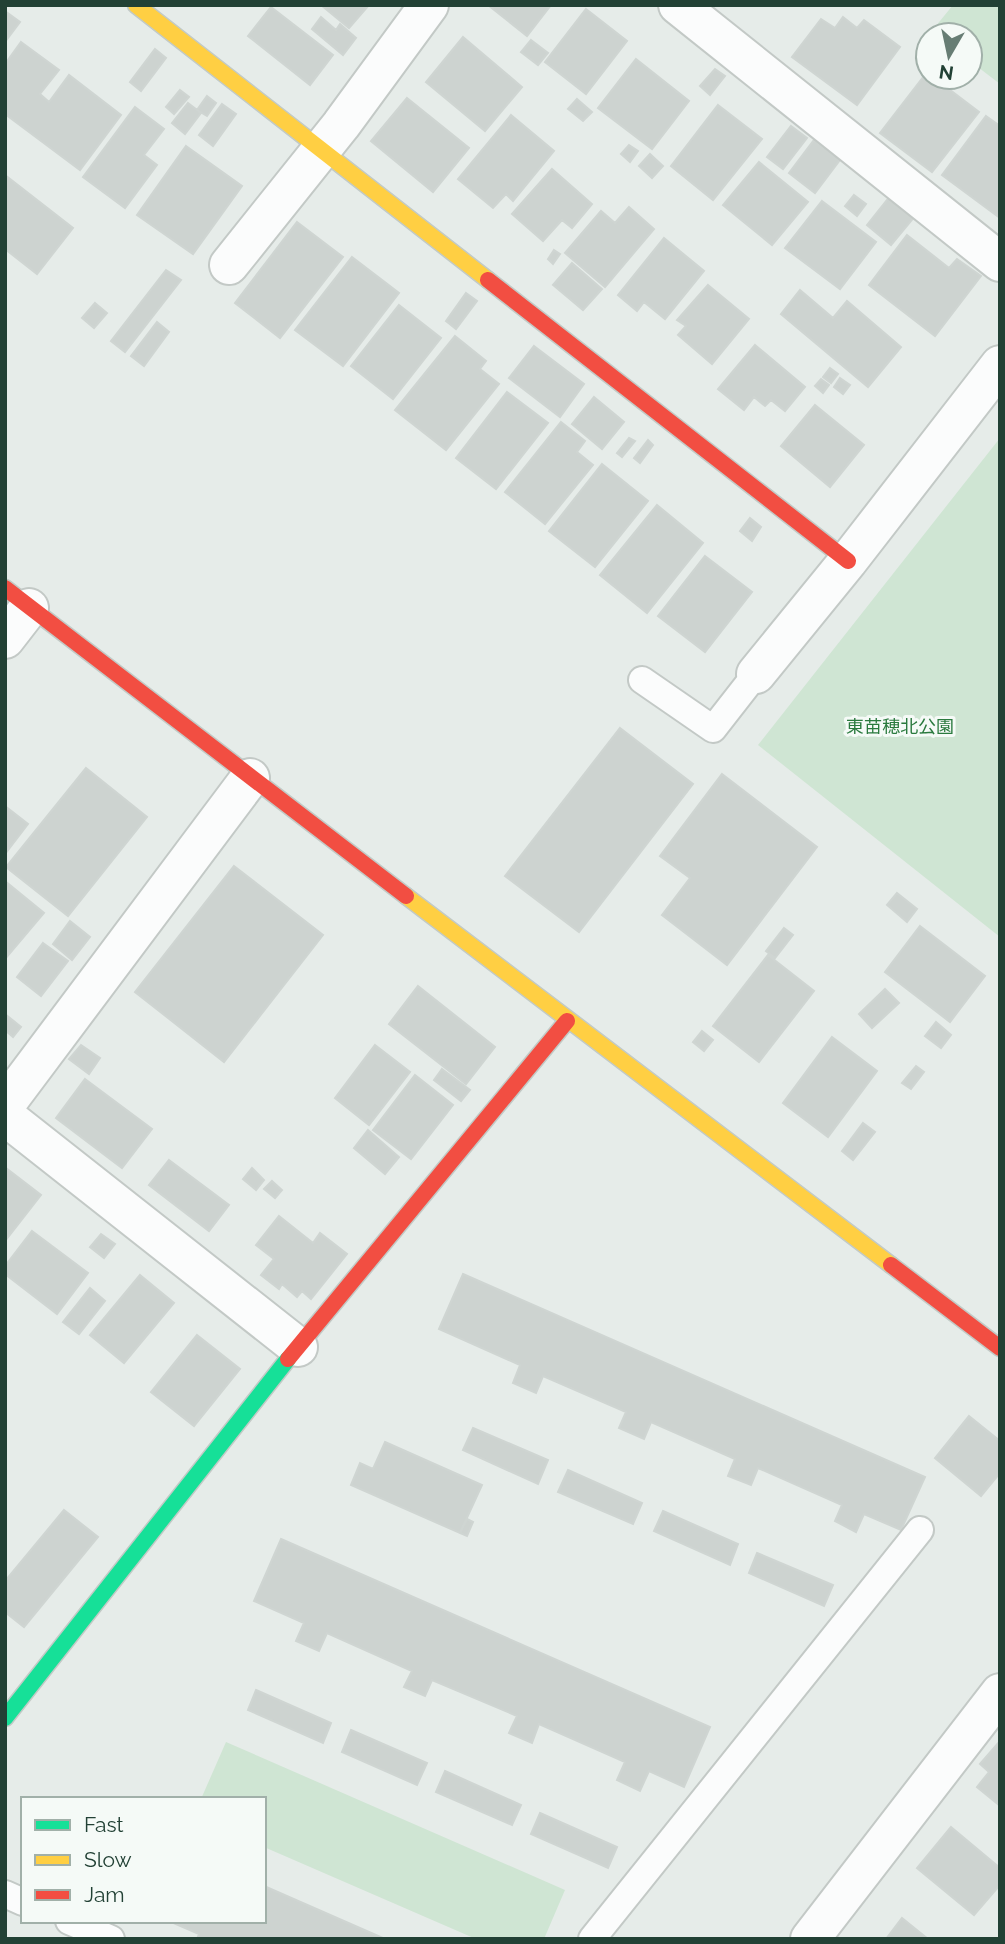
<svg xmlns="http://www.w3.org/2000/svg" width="1005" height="1944" font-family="Raleway,'Noto Sans JP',sans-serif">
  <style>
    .green { fill: #cfe5d3 }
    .building { fill: #cdd3d0; stroke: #cfd5d2; stroke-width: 2 }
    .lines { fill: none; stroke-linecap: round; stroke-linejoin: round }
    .lane-casing { stroke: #c3c9c6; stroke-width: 30 }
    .street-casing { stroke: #c3c9c6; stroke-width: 42 }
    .fast-casing { stroke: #c2cac6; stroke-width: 19 }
    .slow-casing { stroke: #c2cac6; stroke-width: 19 }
    .jam-casing { stroke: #c2cac6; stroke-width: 19 }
    .lane { stroke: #fbfcfc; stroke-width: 26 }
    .street { stroke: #fbfcfc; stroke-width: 38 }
    .fast { stroke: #16e098; stroke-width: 16 }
    .slow { stroke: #ffcf43; stroke-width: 16 }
    .jam { stroke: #f24e42; stroke-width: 16 }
    .labels { text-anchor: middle; stroke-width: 6; stroke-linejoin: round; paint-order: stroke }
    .park-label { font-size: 18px; fill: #2a7a3e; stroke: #f5faf7 }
  </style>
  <rect width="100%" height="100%" fill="#e6ece9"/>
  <path class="green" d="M953 5H1000V84L970 61V35H935L931 32Z
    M1000 438V937L758 745Z
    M226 1742 565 1890 544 1939H476L264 1847V1799H201Z"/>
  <path class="building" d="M321 5H369L349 28Z
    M488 5H551L527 36Z
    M271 7 333 55 310 85 248 36Z
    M586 9 627 41 586 94 545 62Z
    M5 11 20 22 5 42Z
    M321 17 336 30 340 24 356 38 343 55 312 29Z
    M843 17 857 28 864 20 900 47 857 105 792 57 821 19 835 28Z
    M463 37 522 87 485 131 426 82Z
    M531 40 548 53 538 65 521 52Z
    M21 42 59 70 40 94 49 102 69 75 121 115 80 170 5 114V64Z
    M155 49 166 58 141 91 130 82Z
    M636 59 689 101 652 149 598 108Z
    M715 69 725 76 710 95 700 86Z
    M927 72 928 77H933L979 112 932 172 880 133Z
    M180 90 189 97 174 114 166 107Z
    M207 96 216 103 207 116 197 110Z
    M407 98 469 148 433 192 371 141Z
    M577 99 592 112 583 121 568 109Z
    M188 103 201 113 185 134 172 123Z
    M222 104 236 114 213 146 199 135Z
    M718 105 762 139 713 200 671 166Z
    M135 107 164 129 144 155 157 165 125 208 83 177Z
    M511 115 554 151 513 201 506 194 493 208 458 179Z
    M986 116 1000 126V218L942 175Z
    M791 126 807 138 783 169 767 157Z
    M814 140 840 160 815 193 789 173Z
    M629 145 638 151 630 162 621 154Z
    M186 146 242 186 193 254 137 215Z
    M650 154 663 166 652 178 639 166Z
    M759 162 808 202 772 245 723 205Z
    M552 169 592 204 572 228 562 220 543 241 512 214Z
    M5 175 73 228 37 274 5 249Z
    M854 195 866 204 857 216 845 206Z
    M891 195 916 215 891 245 867 225Z
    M822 201 876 242 840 289 785 248Z
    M629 207 654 229 605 287 565 253 601 211 615 223Z
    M297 222 343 257 280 338 235 303Z
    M907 235 949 268 957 259 981 276 935 336 869 285Z
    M664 238 704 271 665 319 644 302 637 311 618 295Z
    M554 250 560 254 553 264 548 259Z
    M352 257 399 293 343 366 295 330Z
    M572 263 602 289 583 310 553 285Z
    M166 270 181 280 125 352 111 341Z
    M708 285 749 319 712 364 678 335 686 326 677 320Z
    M800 290 833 318 847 301 901 347 868 387 781 314Z
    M466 293 477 301 456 329 446 321Z
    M95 303 107 313 94 328 82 318Z
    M399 305 441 338 393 399 351 366Z
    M157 322 169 332 144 366 131 356Z
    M455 336 486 361 480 369 499 384 446 450 395 410Z
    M755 345 805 387 785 411 771 400 765 406 754 397 744 410 718 389Z
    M534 346 584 384 560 417 509 378Z
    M830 368 838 374 831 383 823 377Z
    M840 378 850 385 843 394 834 387Z
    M821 379 829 385 823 393 815 386Z
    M507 392 548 423 496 489 456 458Z
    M594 397 624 422 602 449 572 424Z
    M815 405 864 445 830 487 781 446Z
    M561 422 585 441 577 452 593 465 545 524 505 492Z
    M629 438 635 441 622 457 617 453Z
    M648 440 653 445 640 463 634 458Z
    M602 464 648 501 595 567 549 531Z
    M657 505 703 543 647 613 600 575Z
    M750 518 761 527 752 541 740 531Z
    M705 556 752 592 705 652 658 616Z
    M620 728 693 784 579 932 505 876Z
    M86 768 147 817 68 916 6 867Z
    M722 774 817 847 727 965 662 915 690 878 660 856Z
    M5 806 28 824 5 854Z
    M234 866 323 935 224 1062 135 992Z
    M5 881 44 913 5 959Z
    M897 893 917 909 907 922 887 905Z
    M70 921 90 937 72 960 53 944Z
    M920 926 985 976 950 1022 885 972Z
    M784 928 793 935 775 958 766 951Z
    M43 943 68 961 41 996 17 977Z
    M768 955 814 991 759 1062 713 1026Z
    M418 986 495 1047 466 1084 389 1024Z
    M885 989 899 1003 872 1028 859 1014Z
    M5 1014 21 1027 13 1037 5 1030Z
    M936 1022 951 1035 941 1048 925 1036Z
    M702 1031 713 1040 704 1051 693 1042Z
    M832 1037 877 1071 828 1137 783 1103Z
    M81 1045 100 1058 89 1074 69 1059Z
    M375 1045 410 1072 369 1125 335 1098Z
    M916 1066 924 1072 911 1089 902 1083Z
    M442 1069 470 1090 461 1101 434 1080Z
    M415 1075 453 1105 411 1159 373 1130Z
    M85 1079 152 1129 122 1168 56 1118Z
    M863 1123 875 1132 853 1160 842 1151Z
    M368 1130 399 1157 385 1174 354 1148Z
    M169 1160 229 1205 209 1231 149 1185Z
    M6 1168 41 1195 5 1241V1169Z
    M252 1168 264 1180 256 1190 243 1179Z
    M272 1181 282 1190 275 1198 264 1189Z
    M279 1216 313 1243 320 1233 347 1254 311 1299 302 1291 297 1297 282 1284 279 1289 261 1275 274 1259 256 1245Z
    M32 1231 88 1273 57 1314 5 1274V1266Z
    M101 1234 115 1244 104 1258 90 1247Z
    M463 1274 925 1477 901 1530 864 1514 856 1532 835 1521 842 1505 758 1468 751 1485 728 1476 735 1459 651 1422 644 1439 619 1428 626 1412 543 1376 536 1393 513 1383 520 1365 439 1329Z
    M140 1275 174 1303 124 1363 90 1335Z
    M90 1288 105 1301 79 1334 63 1322Z
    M197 1335 240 1369 194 1426 151 1392Z
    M969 1416 1000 1441V1473L981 1496 935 1458Z
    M473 1428 548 1460 538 1484 463 1450Z
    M385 1442 482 1485 460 1533 351 1485 360 1463 373 1469Z
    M568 1470 642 1503 633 1524 558 1492Z
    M64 1510 98 1537 24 1627 5 1612V1581Z
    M663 1511 738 1544 730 1565 654 1531Z
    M467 1519 473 1522 467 1536 460 1533Z
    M281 1539 710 1727 684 1787 649 1771 640 1791 617 1780 625 1762 539 1724 532 1743 509 1733 517 1716 432 1680 425 1696 404 1687 412 1671 327 1633 319 1651 296 1641 304 1623 254 1601Z
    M757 1553 833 1585 824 1606 749 1573Z
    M256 1690 331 1723 323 1743 248 1710Z
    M351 1730 427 1763 417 1785 342 1752Z
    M1000 1741V1806L977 1787 989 1772 980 1764Z
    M445 1771 521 1805 512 1825 436 1792Z
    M540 1813 617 1847 608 1868 531 1834Z
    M951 1827 1000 1868V1885L974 1915 917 1868Z
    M264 1886 385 1939H197L199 1934 169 1921H264Z
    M902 1918 928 1939H886Z"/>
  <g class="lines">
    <g class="lane-casing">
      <path id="lane" d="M642 680 713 729 756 674
        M5 1894 23 1902
        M69 1921 111 1939
        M592 1939 920 1530"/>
    </g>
    <g class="street-casing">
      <path id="street" d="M678 5 1000 262
        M229 265 341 125 429 5
        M5 639 29 608
        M756 674 848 561 1000 365
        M5 1105 250 778
        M5 1116 298 1347
        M810 1939 1000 1693"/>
    </g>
    <g class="fast-casing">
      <path id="fast" d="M5 1718 288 1359"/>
    </g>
    <g class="slow-casing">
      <path id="slow" d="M136 5 488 280
        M406 896 891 1265"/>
    </g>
    <g class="jam-casing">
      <path id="jam" d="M488 280 848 561
        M5 588 406 896
        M891 1265 1000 1348
        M288 1359 567 1021"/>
    </g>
    <use href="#lane" class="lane"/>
    <use href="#street" class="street"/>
    <use href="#fast" class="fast"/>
    <use href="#slow" class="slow"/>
    <use href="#jam" class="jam"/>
  </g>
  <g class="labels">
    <g class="park-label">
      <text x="900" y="733">東苗穂北公園</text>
    </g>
  </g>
  <rect width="1005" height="1944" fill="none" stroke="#224135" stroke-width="14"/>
  <rect x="21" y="1797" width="245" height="126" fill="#f5faf7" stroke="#a1b0a9" stroke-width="2"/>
  <rect x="35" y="1820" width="35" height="10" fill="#16e098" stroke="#a1b0a9" stroke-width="2"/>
  <text x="84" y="1832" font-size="21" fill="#224135">Fast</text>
  <rect x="35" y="1855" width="35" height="10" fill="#ffcf43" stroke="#a1b0a9" stroke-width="2"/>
  <text x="84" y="1867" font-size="21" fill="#224135">Slow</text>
  <rect x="35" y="1890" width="35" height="10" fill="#f24e42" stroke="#a1b0a9" stroke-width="2"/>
  <text x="84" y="1902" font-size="21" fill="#224135">Jam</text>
  <g transform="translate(949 56) rotate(189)"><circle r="33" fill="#f5faf7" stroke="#a1b0a9" stroke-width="2"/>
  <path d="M0-5L12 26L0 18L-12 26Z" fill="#677d74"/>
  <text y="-10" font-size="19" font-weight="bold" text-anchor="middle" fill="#224135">N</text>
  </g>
</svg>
